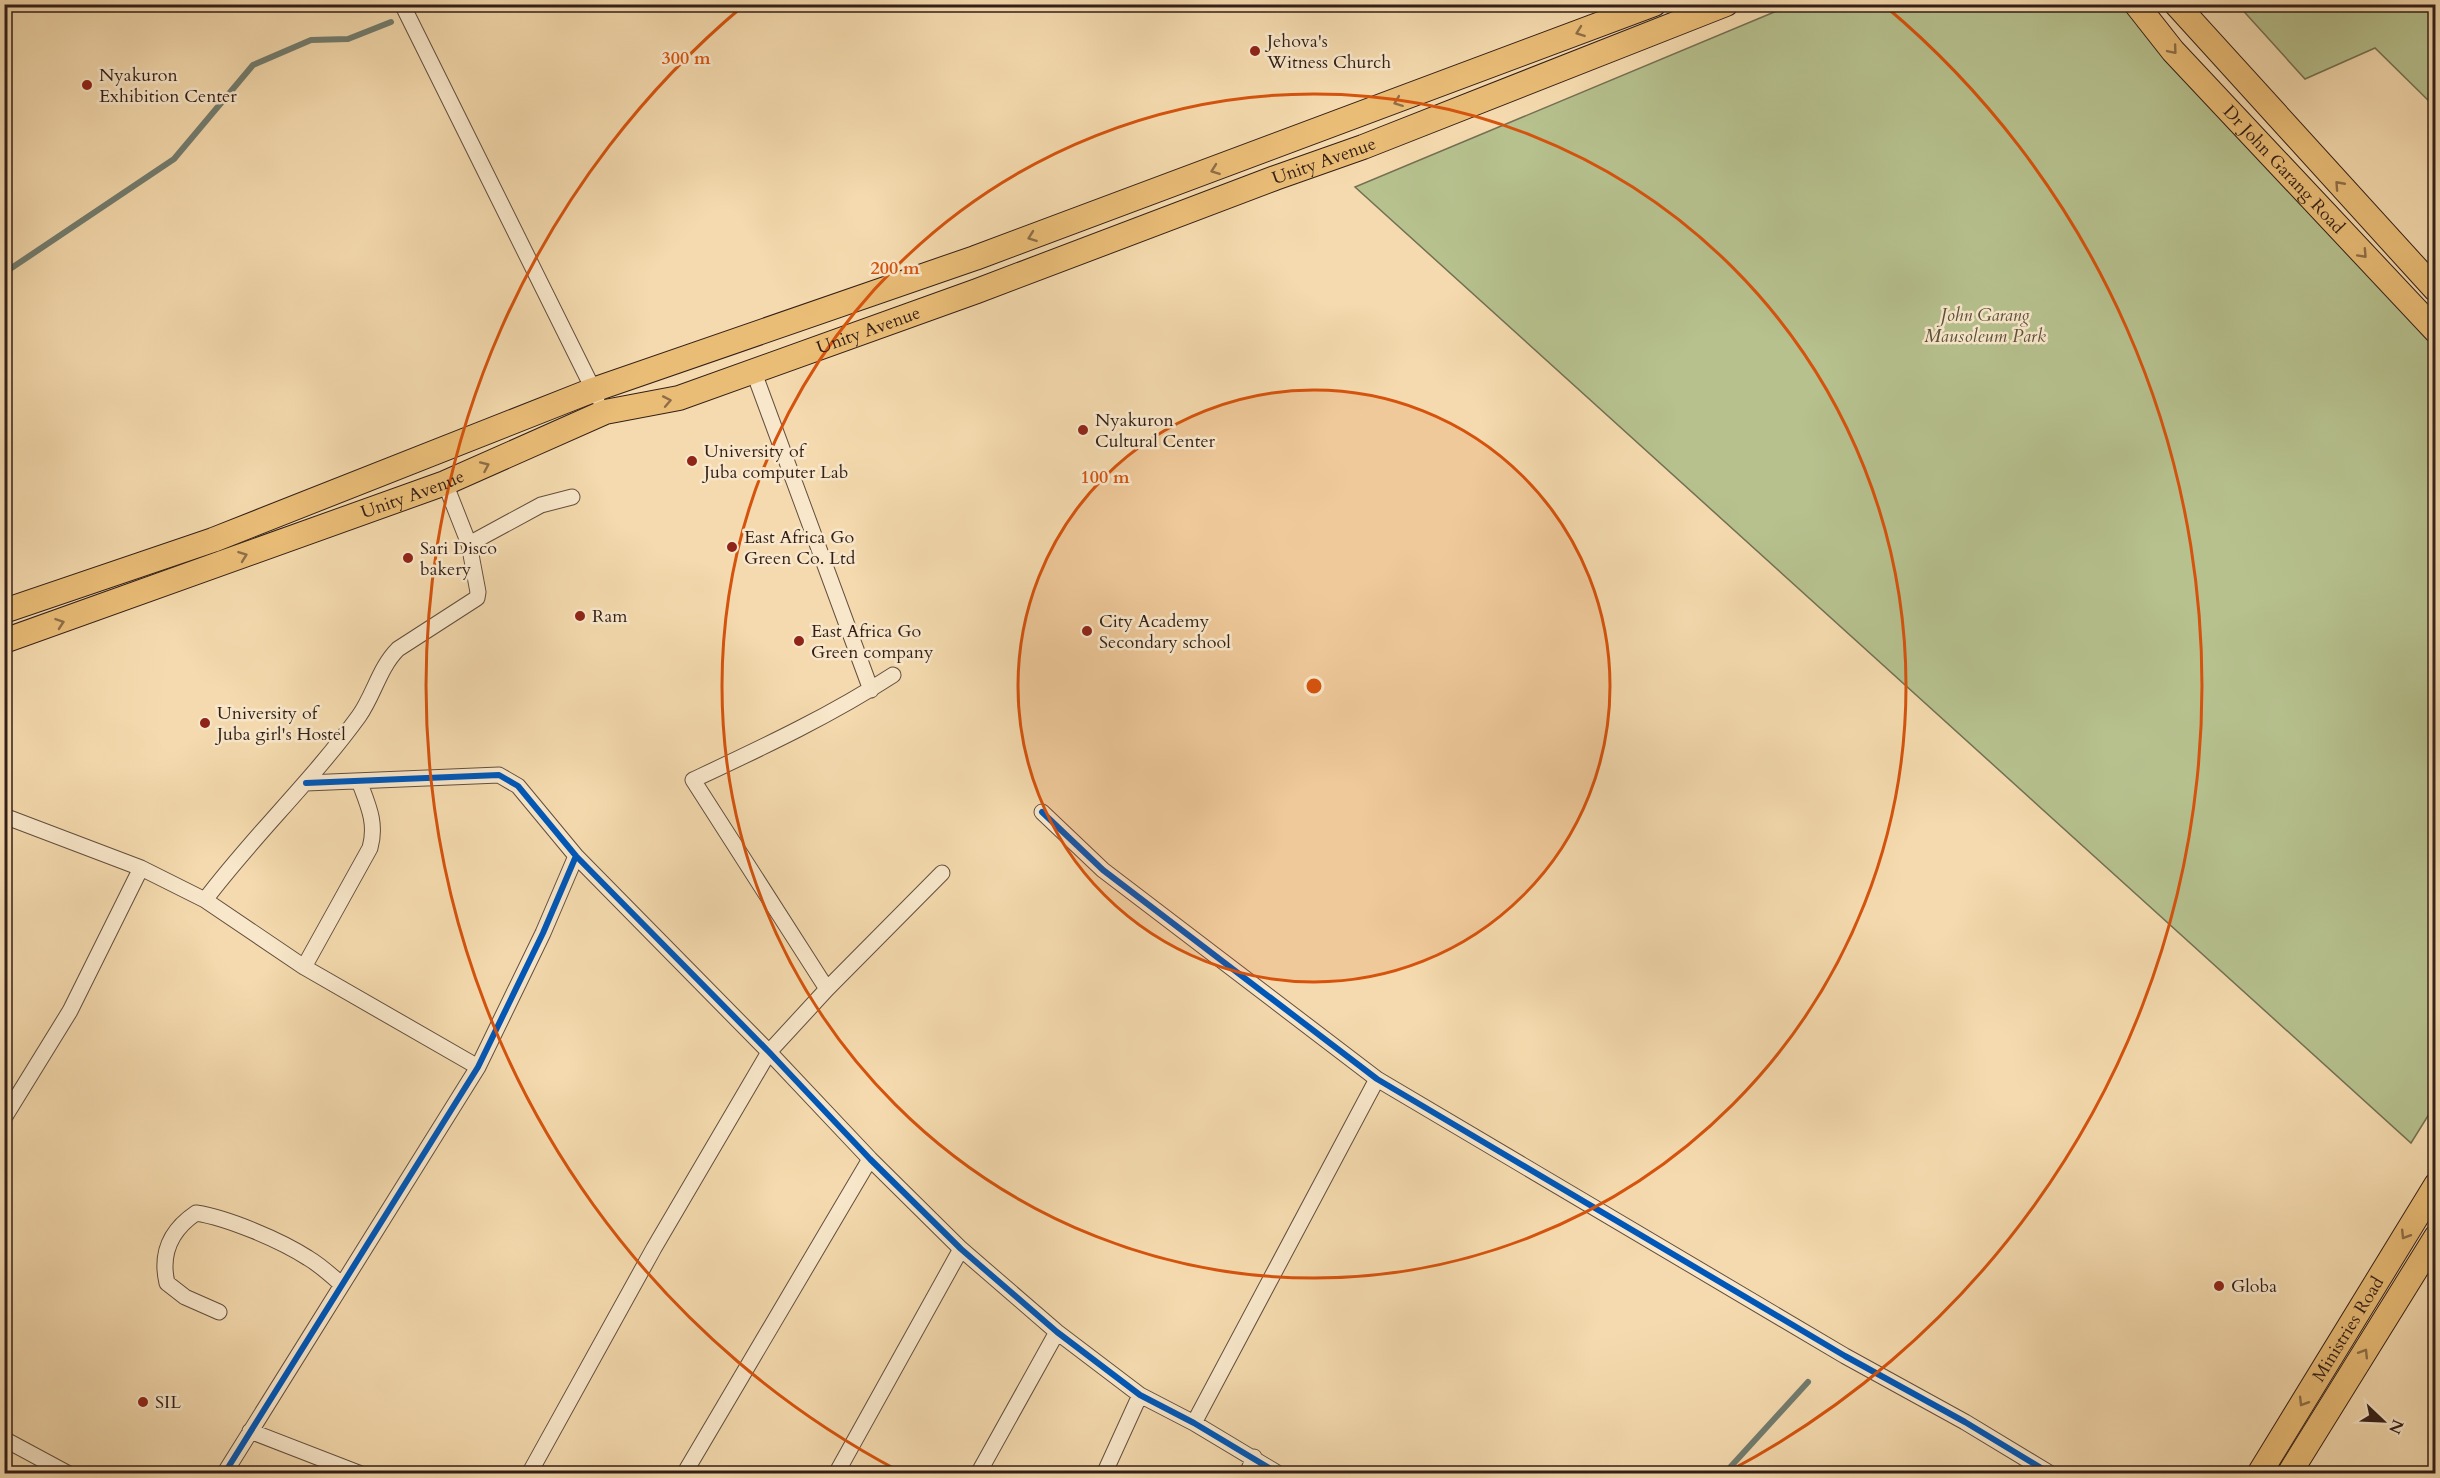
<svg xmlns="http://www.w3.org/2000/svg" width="2440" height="1478" font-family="Cardo,serif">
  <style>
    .green { fill: #b6c18e; stroke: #747053; stroke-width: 1.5 }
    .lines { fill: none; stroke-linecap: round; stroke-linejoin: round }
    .stream { stroke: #727d70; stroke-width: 6 }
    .street-casing { stroke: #634e3e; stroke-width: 17 }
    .primary-casing { stroke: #331f18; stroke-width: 26 }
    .street { stroke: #f8e7ca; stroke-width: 15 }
    .primary { stroke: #eabd77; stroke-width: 24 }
    .cycleway-casing { stroke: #f8e7ca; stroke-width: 10 }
    .cycleway { stroke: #0057b8; stroke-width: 6 }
    .oneway { stroke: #8e6e48 }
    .ring { fill: none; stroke: #d6530d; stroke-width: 3 }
    .poi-dot { fill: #8f2418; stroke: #f8e7ca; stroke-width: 2 }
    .labels { text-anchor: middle; stroke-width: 5; stroke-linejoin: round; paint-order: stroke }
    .poi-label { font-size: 18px; fill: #331f18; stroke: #f8e7ca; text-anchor: start }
    .street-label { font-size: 18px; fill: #331f18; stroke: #f8e7ca }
    .park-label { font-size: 18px; font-style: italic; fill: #5a503b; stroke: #f8e7ca }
    .centre { fill: #d6530d; stroke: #f8e7ca; stroke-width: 3 }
    .ring-label { font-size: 18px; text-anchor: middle; font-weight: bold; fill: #d6530d; stroke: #f8e7ca; stroke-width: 5; stroke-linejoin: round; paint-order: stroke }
  </style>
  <rect width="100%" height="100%" fill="#f4daae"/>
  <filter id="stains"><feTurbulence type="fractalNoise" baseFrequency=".00333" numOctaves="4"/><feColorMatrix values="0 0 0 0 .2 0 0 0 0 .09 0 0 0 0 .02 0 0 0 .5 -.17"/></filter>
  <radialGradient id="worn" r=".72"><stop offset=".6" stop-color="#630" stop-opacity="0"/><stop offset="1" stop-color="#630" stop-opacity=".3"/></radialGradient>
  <path class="green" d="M1791 5H2127L2435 347 2436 1103 2411 1143 1355 187Z
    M2238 5H2435V107L2375 48 2305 79Z"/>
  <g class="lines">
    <path class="stream" d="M4 273 174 159 253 65 311 40 348 39 391 22
      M1724 1474 1808 1382"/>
    <g class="street-casing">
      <path id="street" d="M402 4 597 397
        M753 370 871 690
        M469 544 541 505 572 497
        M1042 812 1103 870 1377 1079 1845 1356 1965 1422 2051 1474
        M4 816 141 868 205 900 304 967 478 1067
        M576 856 769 1052 870 1159 961 1249 1057 1332 1140 1395 1194 1423 1279 1474
        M205 900C253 836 312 781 359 716 374 695 379 668 398 649L477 598 478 592 469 544 445 483
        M304 967 370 848C377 823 368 805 359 781
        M827 989 693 780C761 748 830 716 893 675
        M4 1118 70 1011 141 868
        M219 1312 185 1297 167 1283C160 1253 171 1230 196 1213 228 1218 280 1240 308 1258 320 1265 331 1275 341 1284
        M1194 1423 1377 1079
        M250 1431 361 1474
        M4 1439 69 1474
        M224 1474 478 1067 543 933 576 856 518 786 499 775 306 783
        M529 1474 654 1248 769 1052 827 989 942 873
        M684 1474 870 1159
        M836 1474 961 1249
        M978 1474 1057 1332
        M1104 1474 1140 1395
        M1247 1474 1254 1457"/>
    </g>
    <g class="primary-casing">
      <g id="primary">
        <path id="s1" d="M2136 4 2173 51 2436 331"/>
        <path d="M2176 4 2436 290"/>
        <path d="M4 611 213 540 593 390 975 258 1654 4"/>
        <path id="s2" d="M4 641 445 483 605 412 679 398 977 291 1275 178 1363 147 1726 4"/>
        <path id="s3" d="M2259 1474 2436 1185"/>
        <path d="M2289 1474 2436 1237"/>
      </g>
    </g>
    <use href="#street" class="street"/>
    <use href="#primary" class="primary"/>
    <g class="cycleway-casing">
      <path id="cycleway" d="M1042 812 1103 870 1377 1079 1845 1356 1965 1422 2051 1474
        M576 856 769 1052 870 1159 961 1249 1057 1332 1140 1395 1194 1423 1279 1474
        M224 1474 478 1067 543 933 576 856 518 786 499 775 306 783"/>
    </g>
    <use href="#cycleway" class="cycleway"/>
  </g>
  <defs><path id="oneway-chevron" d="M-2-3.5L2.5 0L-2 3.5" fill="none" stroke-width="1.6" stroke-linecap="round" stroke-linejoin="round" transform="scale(1.5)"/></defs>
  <g class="oneway">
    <use href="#oneway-chevron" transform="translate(1580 32) rotate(160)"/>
    <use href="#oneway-chevron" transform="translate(2173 50) rotate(50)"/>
    <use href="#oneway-chevron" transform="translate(1398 102) rotate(159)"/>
    <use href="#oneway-chevron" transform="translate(1215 170) rotate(160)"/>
    <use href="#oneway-chevron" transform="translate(2339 185) rotate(-132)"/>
    <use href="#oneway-chevron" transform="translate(1032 237) rotate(160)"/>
    <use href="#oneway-chevron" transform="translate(2363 254) rotate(47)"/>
    <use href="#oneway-chevron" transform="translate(667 401) rotate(-11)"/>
    <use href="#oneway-chevron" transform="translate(485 466) rotate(-24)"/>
    <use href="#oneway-chevron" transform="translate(243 556) rotate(-20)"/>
    <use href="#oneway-chevron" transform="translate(60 623) rotate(-19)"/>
    <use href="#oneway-chevron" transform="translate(2405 1235) rotate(122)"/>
    <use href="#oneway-chevron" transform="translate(2364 1353) rotate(-58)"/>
    <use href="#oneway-chevron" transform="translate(2303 1402) rotate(121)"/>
  </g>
  <circle cx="1314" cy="686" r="296" fill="#d6530d" fill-opacity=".12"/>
  <g class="ring">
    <circle cx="1314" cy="686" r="296"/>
    <circle cx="1314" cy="686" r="592"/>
    <path d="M897 1470A888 888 0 0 1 743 6M1885 6A888 888 0 0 1 1731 1470"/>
  </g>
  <g class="poi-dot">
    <circle cx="1255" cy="51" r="6"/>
    <circle cx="87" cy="85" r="6"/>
    <circle cx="1083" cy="430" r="6"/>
    <circle cx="692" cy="461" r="6"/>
    <circle cx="732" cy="547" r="6"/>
    <circle cx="408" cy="558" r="6"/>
    <circle cx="580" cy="616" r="6"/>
    <circle cx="1087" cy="631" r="6"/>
    <circle cx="799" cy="641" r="6"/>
    <circle cx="205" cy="723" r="6"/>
    <circle cx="2219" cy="1286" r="6"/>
    <circle cx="143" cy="1402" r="6"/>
  </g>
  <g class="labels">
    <g class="poi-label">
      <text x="1267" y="47">Jehova's<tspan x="1267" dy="21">Witness Church</tspan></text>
      <text x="99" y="81">Nyakuron<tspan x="99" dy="21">Exhibition Center</tspan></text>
      <text x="1095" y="426">Nyakuron<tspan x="1095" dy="21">Cultural Center</tspan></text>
      <text x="704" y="457">University of<tspan x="704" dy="21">Juba computer Lab</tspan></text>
      <text x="744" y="543">East Africa Go<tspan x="744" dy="21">Green Co. Ltd</tspan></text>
      <text x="420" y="554">Sari Disco<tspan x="420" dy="21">bakery</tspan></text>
      <text x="592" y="622">Ram</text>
      <text x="1099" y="627">City Academy<tspan x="1099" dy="21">Secondary school</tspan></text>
      <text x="811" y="637">East Africa Go<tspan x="811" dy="21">Green company</tspan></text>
      <text x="217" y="719">University of<tspan x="217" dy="21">Juba girl's Hostel</tspan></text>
      <text x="2231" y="1292">Globa</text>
      <text x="155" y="1408">SIL</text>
    </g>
    <g class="street-label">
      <text dy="6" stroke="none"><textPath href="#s2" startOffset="1406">Unity Avenue</textPath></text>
      <text dy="6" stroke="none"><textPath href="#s1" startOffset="222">Dr John Garang Road</textPath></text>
      <text dy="6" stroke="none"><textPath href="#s2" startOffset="920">Unity Avenue</textPath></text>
      <text dy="6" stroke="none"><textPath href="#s2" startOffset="434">Unity Avenue</textPath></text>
      <text dy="6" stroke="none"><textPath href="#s3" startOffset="170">Ministries Road</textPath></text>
    </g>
    <g class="park-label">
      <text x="1985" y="321">John Garang<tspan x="1985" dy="21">Mausoleum Park</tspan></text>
    </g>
  </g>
  <circle cx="1314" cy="686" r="9" class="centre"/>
  <g class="ring-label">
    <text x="686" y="64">300 m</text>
    <text x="895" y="274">200 m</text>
    <text x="1105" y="483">100 m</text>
  </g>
  <rect width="2440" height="1478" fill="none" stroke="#f4daae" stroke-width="24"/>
  <rect x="6" y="6" width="2428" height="1466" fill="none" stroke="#331f18" stroke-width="3"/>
  <rect x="12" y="12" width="2416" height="1454" fill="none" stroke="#331f18" stroke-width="1.5"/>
  <g transform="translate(2383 1421) rotate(113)" stroke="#f8e7ca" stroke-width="4.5" paint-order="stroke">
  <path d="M0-4.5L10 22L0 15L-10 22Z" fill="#331f18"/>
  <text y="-9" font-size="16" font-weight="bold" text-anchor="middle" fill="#331f18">N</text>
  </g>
  <rect width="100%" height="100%" filter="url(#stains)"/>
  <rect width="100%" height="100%" fill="url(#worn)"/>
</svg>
